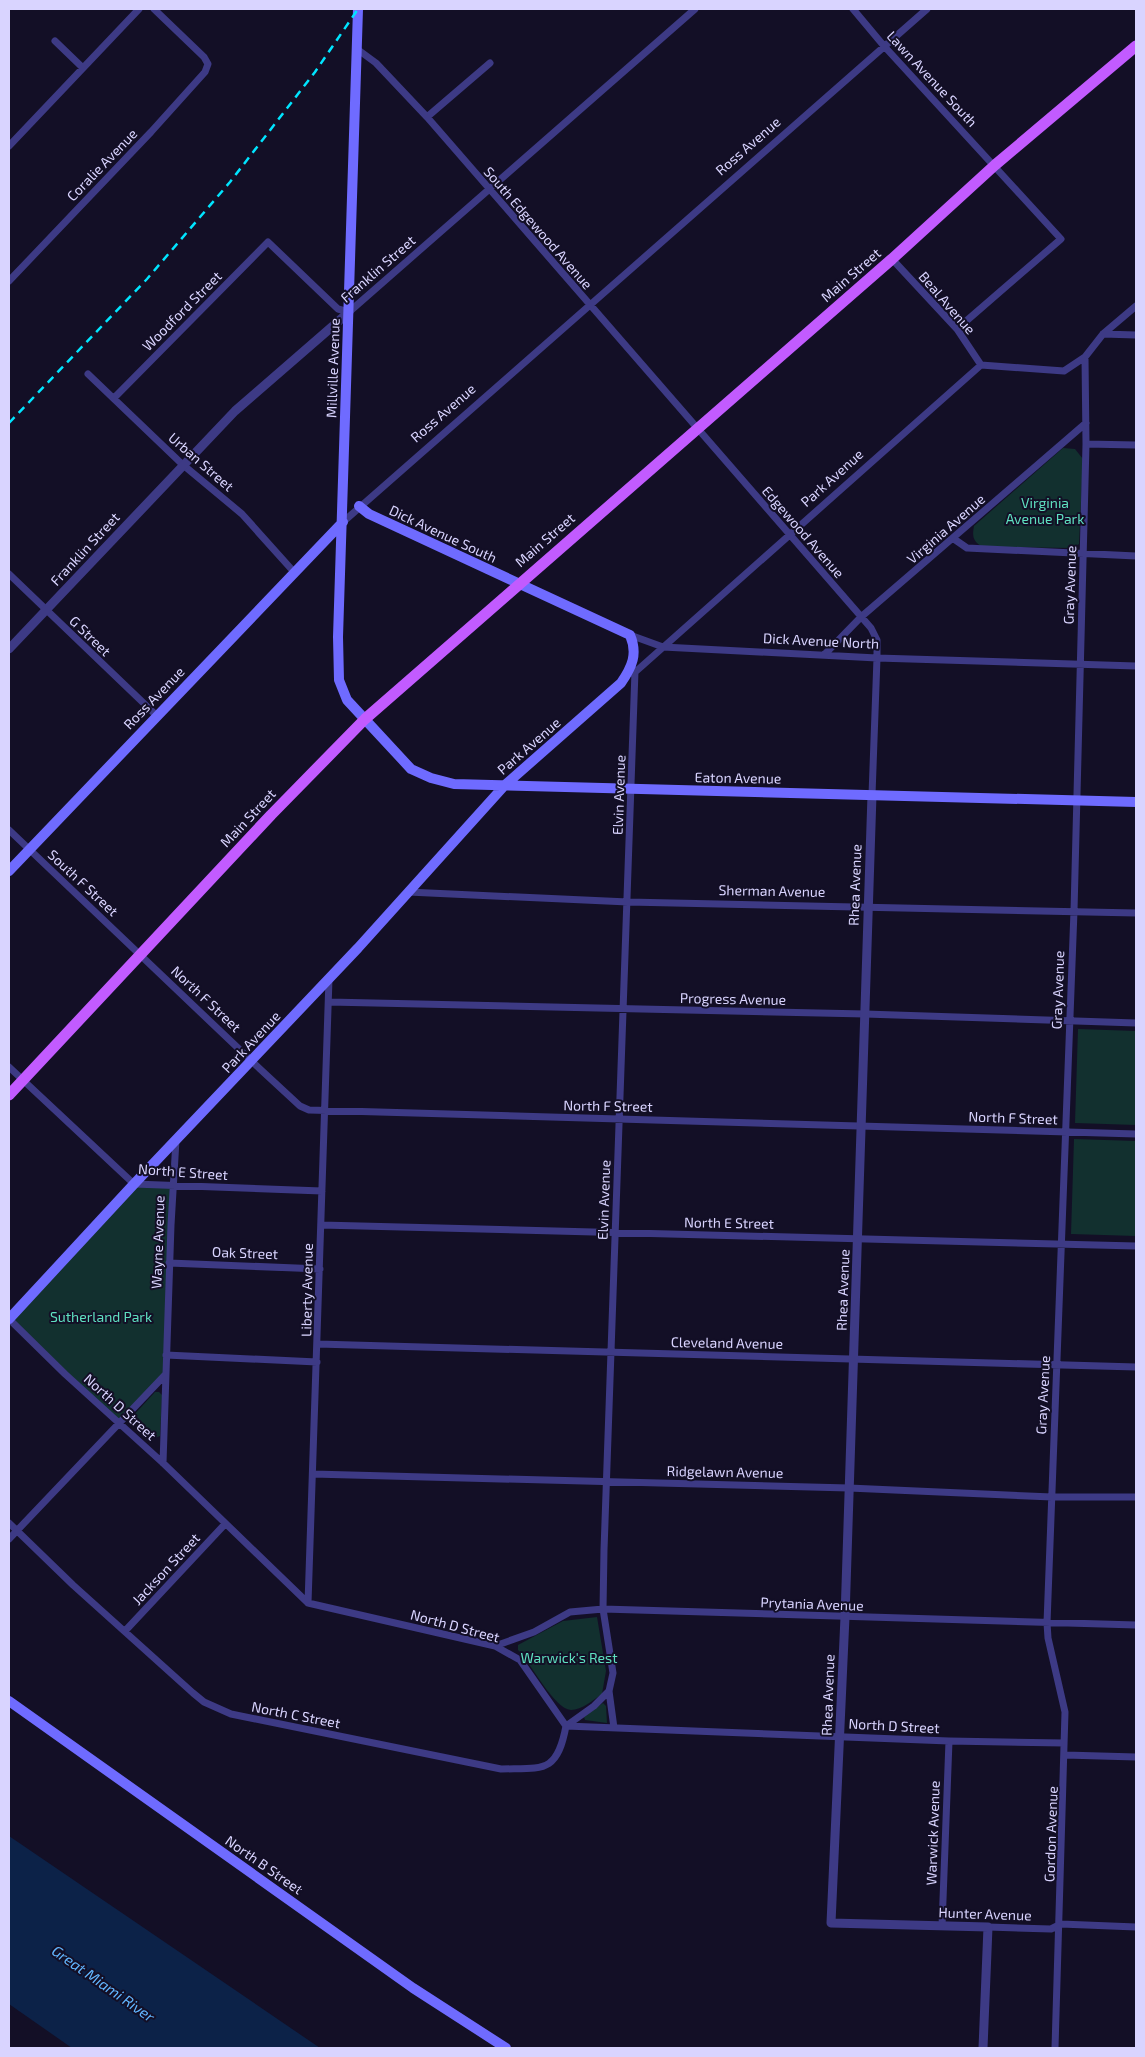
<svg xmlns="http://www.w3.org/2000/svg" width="1145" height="2057" font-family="'Exo 2',sans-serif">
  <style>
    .green { fill: #12302f }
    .water { fill: #0c2248 }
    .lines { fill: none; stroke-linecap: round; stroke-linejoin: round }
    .minor { stroke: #3d3a85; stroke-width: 7 }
    .tertiary { stroke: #3d3a85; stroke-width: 9 }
    .secondary { stroke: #6f6bff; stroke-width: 10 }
    .primary { stroke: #c25bff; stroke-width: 11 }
    .rail { stroke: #00e5ff; stroke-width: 2.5; stroke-dasharray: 8 6; stroke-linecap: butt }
    .labels { text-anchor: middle; stroke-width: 4; stroke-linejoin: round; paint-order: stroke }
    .street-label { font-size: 14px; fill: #d9d4ff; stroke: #130f26 }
    .park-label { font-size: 14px; fill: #5fe0c0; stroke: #130f26 }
    .water-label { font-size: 15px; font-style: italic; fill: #62b6ff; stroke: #130f26 }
  </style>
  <rect width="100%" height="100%" fill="#130f26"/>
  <path class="green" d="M1063 448 1075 449 1083 459 1079 544 1073 548 982 547C973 541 972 537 974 526Z
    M1078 1029 1136 1031V1125L1075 1123Z
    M1074 1139 1136 1141V1236L1071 1234Z
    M134 1184 173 1186 165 1375 120 1423 9 1319Z
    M155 1392H159L162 1395 160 1436 155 1438 132 1417Z
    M597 1617 606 1671 602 1694C593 1700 582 1710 571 1710 554 1709 531 1663 518 1650V1645L563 1621Z
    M603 1703 606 1706 607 1723 585 1720 584 1717Z"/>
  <path class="water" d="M9 1836 320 2048H72L9 2004Z"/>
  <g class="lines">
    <path class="minor" d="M853 9 884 46 1061 239 957 329
      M55 41 83 68
      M357 49 376 63 427 117 871 628 877 640V658L872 795
      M427 117 490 63
      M9 146 139 9
      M892 259 957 329 981 365
      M9 281 151 132 205 72 208 64 204 57 154 9
      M1103 334 1136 335
      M88 374 182 464 242 514 294 572
      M114 398 268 242 338 309 349 312 695 9
      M1086 444 1136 445
      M343 522 927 9
      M954 539 967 548 1136 556
      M9 574 156 715
      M630 635 663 647 877 658 1136 666
      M824 655 861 617 1086 423
      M633 674 981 365 1064 371 1085 357 1103 334 1136 306
      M9 830 260 1069 300 1106 309 1110 1136 1134
      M408 892 628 902 1136 913
      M329 1002 865 1014 1136 1023
      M9 1067 134 1184 322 1191
      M321 1225 1136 1246
      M169 1263 320 1269
      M9 1319 65 1374 163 1463 308 1603 495 1646 520 1660 566 1726
      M318 1344 1136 1367
      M166 1355 317 1362
      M163 1463 171 1225 176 1140
      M313 1474 849 1488 1052 1497H1136
      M9 1523 73 1585 193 1693 204 1702 231 1714 501 1769C543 1768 557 1774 566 1726L594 1706 609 1691
      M9 1539 165 1375
      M308 1603 329 979
      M125 1631 225 1524
      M495 1646 534 1632 570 1612 603 1609 1136 1625
      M566 1726 949 1741 1064 1743
      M614 1728 609 1691 613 1673 603 1609 604 1550 635 671
      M1065 1755 1136 1757
      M942 1926 949 1741
      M988 1927 1051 1929 1061 1924 1136 1927
      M1055 2048 1065 1712 1048 1638 1047 1623 1074 911 1086 444 1085 357"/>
    <path class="tertiary" d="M9 649 235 411 349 312
      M872 795 845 1617 831 1923 988 1927 983 2048"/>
    <path class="secondary" d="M358 9 338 637 339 680 347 700 411 769 431 778 454 784 1136 802
      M9 871 343 522
      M9 1319 134 1184 358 948 505 785 621 683C632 667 638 654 630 635L369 514 359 506
      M9 1701 413 1988 506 2048"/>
    <path class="primary" d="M9 1095 271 815 365 719 892 259 995 165 1136 46"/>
    <path class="rail" d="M9 423 147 279 230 182 315 72 358 9"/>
  </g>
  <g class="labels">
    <g class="street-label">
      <text transform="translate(932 79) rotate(47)" y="5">Lawn Avenue South</text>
      <text transform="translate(748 146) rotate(-41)" y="5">Ross Avenue</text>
      <text transform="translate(102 165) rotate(-46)" y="5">Coralie Avenue</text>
      <text transform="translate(538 228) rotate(49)" y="5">South Edgewood Avenue</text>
      <text transform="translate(378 269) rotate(-41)" y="5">Franklin Street</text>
      <text transform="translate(851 275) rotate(-41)" y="5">Main Street</text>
      <text transform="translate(947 303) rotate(49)" y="5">Beal Avenue</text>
      <text transform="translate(182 311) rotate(-45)" y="5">Woodford Street</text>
      <text transform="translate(333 368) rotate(-88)" y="5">Millville Avenue</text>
      <text transform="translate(443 413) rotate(-41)" y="5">Ross Avenue</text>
      <text transform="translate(201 462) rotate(41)" y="5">Urban Street</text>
      <text transform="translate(832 478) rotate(-42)" y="5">Park Avenue</text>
      <text transform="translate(946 529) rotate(-41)" y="5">Virginia Avenue</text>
      <text transform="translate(803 532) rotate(49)" y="5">Edgewood Avenue</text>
      <text transform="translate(443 534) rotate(25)" y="5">Dick Avenue South</text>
      <text transform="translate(545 540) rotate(-41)" y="5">Main Street</text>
      <text transform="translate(85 549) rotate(-47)" y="5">Franklin Street</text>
      <text transform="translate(1070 585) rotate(-88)" y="5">Gray Avenue</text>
      <text transform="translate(90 636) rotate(44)" y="5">G Street</text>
      <text transform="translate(821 641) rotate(3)" y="5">Dick Avenue North</text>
      <text transform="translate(154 698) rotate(-46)" y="5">Ross Avenue</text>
      <text transform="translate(529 746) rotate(-41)" y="5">Park Avenue</text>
      <text transform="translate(738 778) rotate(1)" y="5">Eaton Avenue</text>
      <text transform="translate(619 795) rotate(-88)" y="5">Elvin Avenue</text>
      <text transform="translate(248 818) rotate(-47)" y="5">Main Street</text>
      <text transform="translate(83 883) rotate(43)" y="5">South F Street</text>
      <text transform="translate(855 885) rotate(-88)" y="5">Rhea Avenue</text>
      <text transform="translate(772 891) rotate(1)" y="5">Sherman Avenue</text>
      <text transform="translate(1058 990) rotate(-88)" y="5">Gray Avenue</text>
      <text transform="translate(206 999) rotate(43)" y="5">North F Street</text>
      <text transform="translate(733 999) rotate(1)" y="5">Progress Avenue</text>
      <text transform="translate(251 1042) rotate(-47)" y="5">Park Avenue</text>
      <text transform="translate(608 1106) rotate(1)" y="5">North F Street</text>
      <text transform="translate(1013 1118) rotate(2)" y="5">North F Street</text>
      <text transform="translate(183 1172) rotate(4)" y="5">North E Street</text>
      <text transform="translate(604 1200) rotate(-88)" y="5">Elvin Avenue</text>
      <text transform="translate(729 1223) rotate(1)" y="5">North E Street</text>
      <text transform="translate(158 1242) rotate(-88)" y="5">Wayne Avenue</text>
      <text transform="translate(245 1253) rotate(2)" y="5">Oak Street</text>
      <text transform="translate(307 1290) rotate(-89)" y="5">Liberty Avenue</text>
      <text transform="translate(843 1290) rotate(-88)" y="5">Rhea Avenue</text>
      <text transform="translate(727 1343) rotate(1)" y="5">Cleveland Avenue</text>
      <text transform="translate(1043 1395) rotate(-87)" y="5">Gray Avenue</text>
      <text transform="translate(120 1407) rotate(42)" y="5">North D Street</text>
      <text transform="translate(725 1472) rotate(1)" y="5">Ridgelawn Avenue</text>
      <text transform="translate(166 1569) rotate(-47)" y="5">Jackson Street</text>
      <text transform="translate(812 1604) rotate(2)" y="5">Prytania Avenue</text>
      <text transform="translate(455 1626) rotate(15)" y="5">North D Street</text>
      <text transform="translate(828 1695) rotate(-88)" y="5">Rhea Avenue</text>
      <text transform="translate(296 1715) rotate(11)" y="5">North C Street</text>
      <text transform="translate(894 1726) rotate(3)" y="5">North D Street</text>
      <text transform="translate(933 1833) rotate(-88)" y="5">Warwick Avenue</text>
      <text transform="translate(1051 1834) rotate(-88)" y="5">Gordon Avenue</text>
      <text transform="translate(264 1865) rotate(35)" y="5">North B Street</text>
      <text transform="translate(985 1914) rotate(2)" y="5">Hunter Avenue</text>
    </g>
    <g class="park-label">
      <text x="1045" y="508">Virginia<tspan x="1045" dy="16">Avenue Park</tspan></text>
      <text x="101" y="1322">Sutherland Park</text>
      <text x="569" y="1663">Warwick's Rest</text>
    </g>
    <g class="water-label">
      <text transform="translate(103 1984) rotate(35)" y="5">Great Miami River</text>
    </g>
  </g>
  <rect width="1145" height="2057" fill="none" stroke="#d9d4ff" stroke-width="20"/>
</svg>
